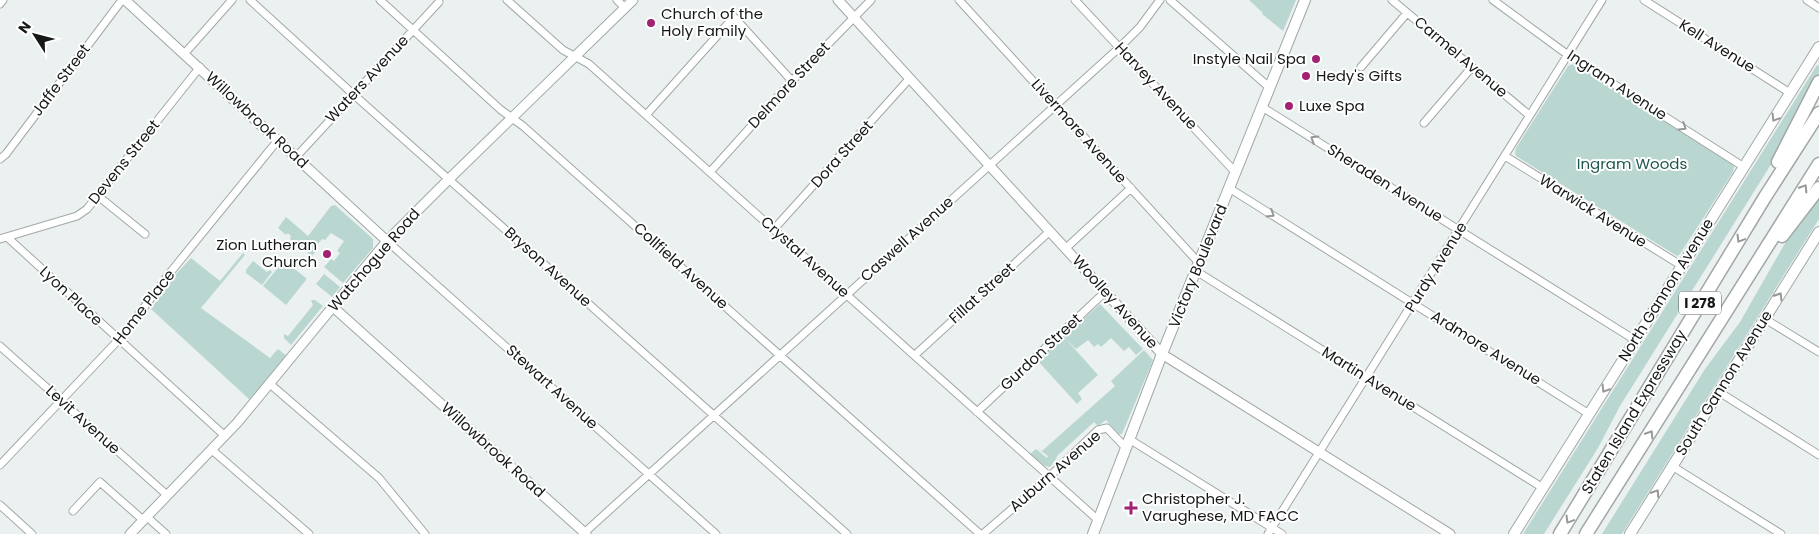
<svg xmlns="http://www.w3.org/2000/svg" width="1819" height="534" font-family="Poppins,sans-serif">
  <style>
    .green { fill: #bad6d0 }
    .lines { fill: none; stroke-linecap: round; stroke-linejoin: round }
    .minor-casing { stroke: #a2a7a6; stroke-width: 9 }
    .tertiary-casing { stroke: #a2a7a6; stroke-width: 11 }
    .secondary-casing { stroke: #a2a7a6; stroke-width: 12 }
    .motorway-casing { stroke: #a2a7a6; stroke-width: 15 }
    .minor { stroke: #fff; stroke-width: 7 }
    .tertiary { stroke: #fff; stroke-width: 9 }
    .secondary { stroke: #fff; stroke-width: 10 }
    .motorway { stroke: #fff; stroke-width: 12 }
    .oneway { stroke: #969797 }
    .poi-dot { fill: #a22172; stroke: #fff; stroke-width: 2 }
    .labels { text-anchor: middle; stroke-width: 4; stroke-linejoin: round; paint-order: stroke }
    .shield { fill: #fff; stroke: #5c5d5d; stroke-width: 1 }
    .shield-label { font-size: 14px; font-weight: bold; fill: #161818 }
    .poi-label { font-size: 15px; fill: #161818; stroke: #fff; text-anchor: start }
    .street-label { font-size: 15px; fill: #161818; stroke: #fff }
    .park-label { font-size: 15px; fill: #1e574f; stroke: #fff }
  </style>
  <rect width="100%" height="100%" fill="#ebf1f0"/>
  <path class="green" d="M1249 0H1296L1283 31 1262 14 1263 13Z
    M1573 64 1730 161 1734 166 1733 172 1680 254 1677 256 1516 156 1515 153 1516 148 1568 66Z
    M1817 65 1819 66V73L1785 142 1620 406 1598 448 1544 534H1523Z
    M1819 196V219L1622 534H1602L1705 369 1740 322 1788 238Z
    M335 205 373 239V248L343 283 324 267 331 259 334 261 340 253 337 251 344 241 331 233 325 240 322 239 316 246 318 249 312 256 290 239 291 236 288 233 286 235 278 228 286 217 308 236 331 206Z
    M243 253 245 255 201 308 270 358 278 349 287 356 250 400 151 309 175 275 191 258 220 281Z
    M253 261 267 272 270 270 272 272 262 285 246 273V270Z
    M287 263 306 278V280L286 305 263 286 281 264Z
    M324 274 340 287 332 297 316 284Z
    M311 300H315L323 306 291 345 284 338V334L288 336 313 305Z
    M1100 304 1143 349 1136 355 1129 347 1124 351 1111 338 1101 347 1098 344 1094 347 1088 340 1076 349 1064 337 1098 375 1078 393 1082 399 1077 404 1037 360Z
    M1144 350 1153 360 1122 434H1118L1106 420 1098 426 1094 422 1057 456 1056 459 1050 467 1045 466 1030 454 1036 449 1047 458 1048 456 1037 448 1042 451 1115 386 1111 381Z"/>
  <g class="lines">
    <g class="minor-casing">
      <path id="minor" d="M250 0 353 94 847 534
        M380 0 501 110 523 126 980 534
        M507 0 563 50 589 64 1098 520
        M617 0 625 8
        M959 0 1199 263
        M1075 0 1236 173
        M1170 0 1270 88
        M1392 0 1529 115
        M1493 0 1568 55 1744 167
        M1644 0 1790 93
        M1807 0 1819 8
        M0 4 3 0
        M185 53 232 0
        M1361 67 1407 13
        M1262 107 1635 340
        M646 115 734 17 792 81
        M1424 123 1472 67
        M1505 156 1682 266
        M296 157 439 2
        M0 159 6 154 122 0
        M710 172 792 81 871 0
        M1229 188 1589 414
        M98 196 145 234
        M774 229 910 78
        M7 237 225 436
        M0 239 77 216 87 209 200 67
        M387 241 716 534
        M1065 249 1131 188
        M1196 271 1543 488
        M1765 319 1819 352
        M0 346 167 495
        M915 355 1050 231
        M270 384 379 478 425 534
        M1719 392 1819 455
        M977 412 1105 292
        M1129 439 1282 534
        M212 450 309 534
        M0 465 124 334 169 274 278 140
        M1672 466 1781 534
        M0 505 32 534
        M73 511 100 482 143 520
        M147 517 166 534
        M583 534 1120 47 1140 27 1160 0
        M983 534 1049 477 1098 430 1107 428 1126 448
        M1268 534 1602 0"/>
    </g>
    <g class="tertiary-casing">
      <path id="tertiary" d="M125 0 387 241
        M838 0 1162 354 1450 534
        M333 307 586 534
        M130 534 237 423 387 241 449 179 633 0"/>
    </g>
    <g class="secondary-casing">
      <path id="secondary" d="M1093 534 1162 354 1305 0
        M1514 534 1819 47
        M1630 534 1819 232"/>
    </g>
    <g class="motorway-casing">
      <path id="motorway" d="M1778 162 1819 82
        M1782 236 1819 188
        M1560 534 1765 197 1819 113
        M1586 534 1819 164"/>
    </g>
    <use href="#minor" class="minor"/>
    <use href="#tertiary" class="tertiary"/>
    <use href="#secondary" class="secondary"/>
    <use href="#motorway" class="motorway"/>
  </g>
  <defs><path id="oneway-chevron" d="M-2-3.5L2.5 0L-2 3.5" fill="none" stroke-width="1.6" stroke-linecap="round" stroke-linejoin="round" transform="scale(1.25)"/></defs>
  <g class="oneway">
    <use href="#oneway-chevron" transform="translate(1775 118) rotate(122)"/>
    <use href="#oneway-chevron" transform="translate(1683 127) rotate(32)"/>
    <use href="#oneway-chevron" transform="translate(1314 139) rotate(-148)"/>
    <use href="#oneway-chevron" transform="translate(1804 188) rotate(-58)"/>
    <use href="#oneway-chevron" transform="translate(1271 214) rotate(32)"/>
    <use href="#oneway-chevron" transform="translate(1740 239) rotate(121)"/>
    <use href="#oneway-chevron" transform="translate(1779 296) rotate(-58)"/>
    <use href="#oneway-chevron" transform="translate(1605 389) rotate(122)"/>
    <use href="#oneway-chevron" transform="translate(1650 434) rotate(-58)"/>
    <use href="#oneway-chevron" transform="translate(1656 493) rotate(-58)"/>
    <use href="#oneway-chevron" transform="translate(1569 520) rotate(121)"/>
  </g>
  <g class="poi-dot">
    <circle cx="651" cy="23" r="5"/>
    <circle cx="1316" cy="59" r="5"/>
    <circle cx="1306" cy="76" r="5"/>
    <circle cx="1289" cy="106" r="5"/>
    <circle cx="327" cy="254" r="5"/>
    <path d="M1128.5 500.5h5v5h5v5h-5v5h-5v-5h-5v-5h5z"/>
  </g>
  <g class="labels">
    <rect class="shield" x="1679" y="291.5" width="42" height="23" rx="4"/>
    <g class="shield-label">
      <text x="1700" y="308">I 278</text>
    </g>
    <g class="poi-label">
      <text x="661" y="19">Church of the<tspan x="661" dy="17">Holy Family</tspan></text>
      <text x="1306" y="64" text-anchor="end">Instyle Nail Spa</text>
      <text x="1316" y="81">Hedy's Gifts</text>
      <text x="1299" y="111">Luxe Spa</text>
      <text x="317" y="250" text-anchor="end">Zion Lutheran<tspan x="317" dy="17">Church</tspan></text>
      <text x="1142" y="504">Christopher J.<tspan x="1142" dy="17">Varughese, MD FACC</tspan></text>
    </g>
    <g class="street-label">
      <text transform="translate(1717 46) rotate(32)" y="5">Kell Avenue</text>
      <text transform="translate(1461 57) rotate(40)" y="5">Carmel Avenue</text>
      <text transform="translate(367 79) rotate(-47)" y="5">Waters Avenue</text>
      <text transform="translate(61 80) rotate(-53)" y="5">Jaffe Street</text>
      <text transform="translate(789 85) rotate(-47)" y="5">Delmore Street</text>
      <text transform="translate(1617 85) rotate(33)" y="5">Ingram Avenue</text>
      <text transform="translate(1156 86) rotate(47)" y="5">Harvey Avenue</text>
      <text transform="translate(257 120) rotate(43)" y="5">Willowbrook Road</text>
      <text transform="translate(1079 131) rotate(48)" y="5">Livermore Avenue</text>
      <text transform="translate(842 154) rotate(-48)" y="5">Dora Street</text>
      <text transform="translate(124 162) rotate(-51)" y="5">Devens Street</text>
      <text transform="translate(1385 183) rotate(32)" y="5">Sheraden Avenue</text>
      <text transform="translate(1593 211) rotate(32)" y="5">Warwick Avenue</text>
      <text transform="translate(907 239) rotate(-42)" y="5">Caswell Avenue</text>
      <text transform="translate(805 257) rotate(42)" y="5">Crystal Avenue</text>
      <text transform="translate(374 260) rotate(-49)" y="5">Watchogue Road</text>
      <text transform="translate(681 266) rotate(42)" y="5">Collfield Avenue</text>
      <text transform="translate(1198 266) rotate(-68)" y="5">Victory Boulevard</text>
      <text transform="translate(548 267) rotate(42)" y="5">Bryson Avenue</text>
      <text transform="translate(1436 267) rotate(-58)" y="5">Purdy Avenue</text>
      <text transform="translate(1666 290) rotate(-58)" y="5">North Gannon Avenue</text>
      <text transform="translate(982 293) rotate(-42)" y="5">Fillat Street</text>
      <text transform="translate(71 296) rotate(43)" y="5">Lyon Place</text>
      <text transform="translate(1115 302) rotate(48)" y="5">Woolley Avenue</text>
      <text transform="translate(144 307) rotate(-52)" y="5">Home Place</text>
      <text transform="translate(1486 348) rotate(32)" y="5">Ardmore Avenue</text>
      <text transform="translate(1041 352) rotate(-43)" y="5">Gurdon Street</text>
      <text transform="translate(1369 379) rotate(32)" y="5">Martin Avenue</text>
      <text transform="translate(1724 383) rotate(-58)" y="5">South Gannon Avenue</text>
      <text transform="translate(552 387) rotate(42)" y="5">Stewart Avenue</text>
      <text transform="translate(1634 412) rotate(-59)" y="5">Staten Island Expressway</text>
      <text transform="translate(83 420) rotate(42)" y="5">Levit Avenue</text>
      <text transform="translate(493 450) rotate(42)" y="5">Willowbrook Road</text>
      <text transform="translate(1055 471) rotate(-41)" y="5">Auburn Avenue</text>
    </g>
    <g class="park-label">
      <text x="1632" y="169">Ingram Woods</text>
    </g>
  </g>
  <g transform="translate(35 35) rotate(306)" stroke="#ffffff" stroke-width="4" paint-order="stroke">
  <path d="M0-4L9 19L0 12L-9 19Z" fill="#161818"/>
  <text y="-8" font-size="14" font-weight="bold" text-anchor="middle" fill="#161818">N</text>
  </g>
</svg>
